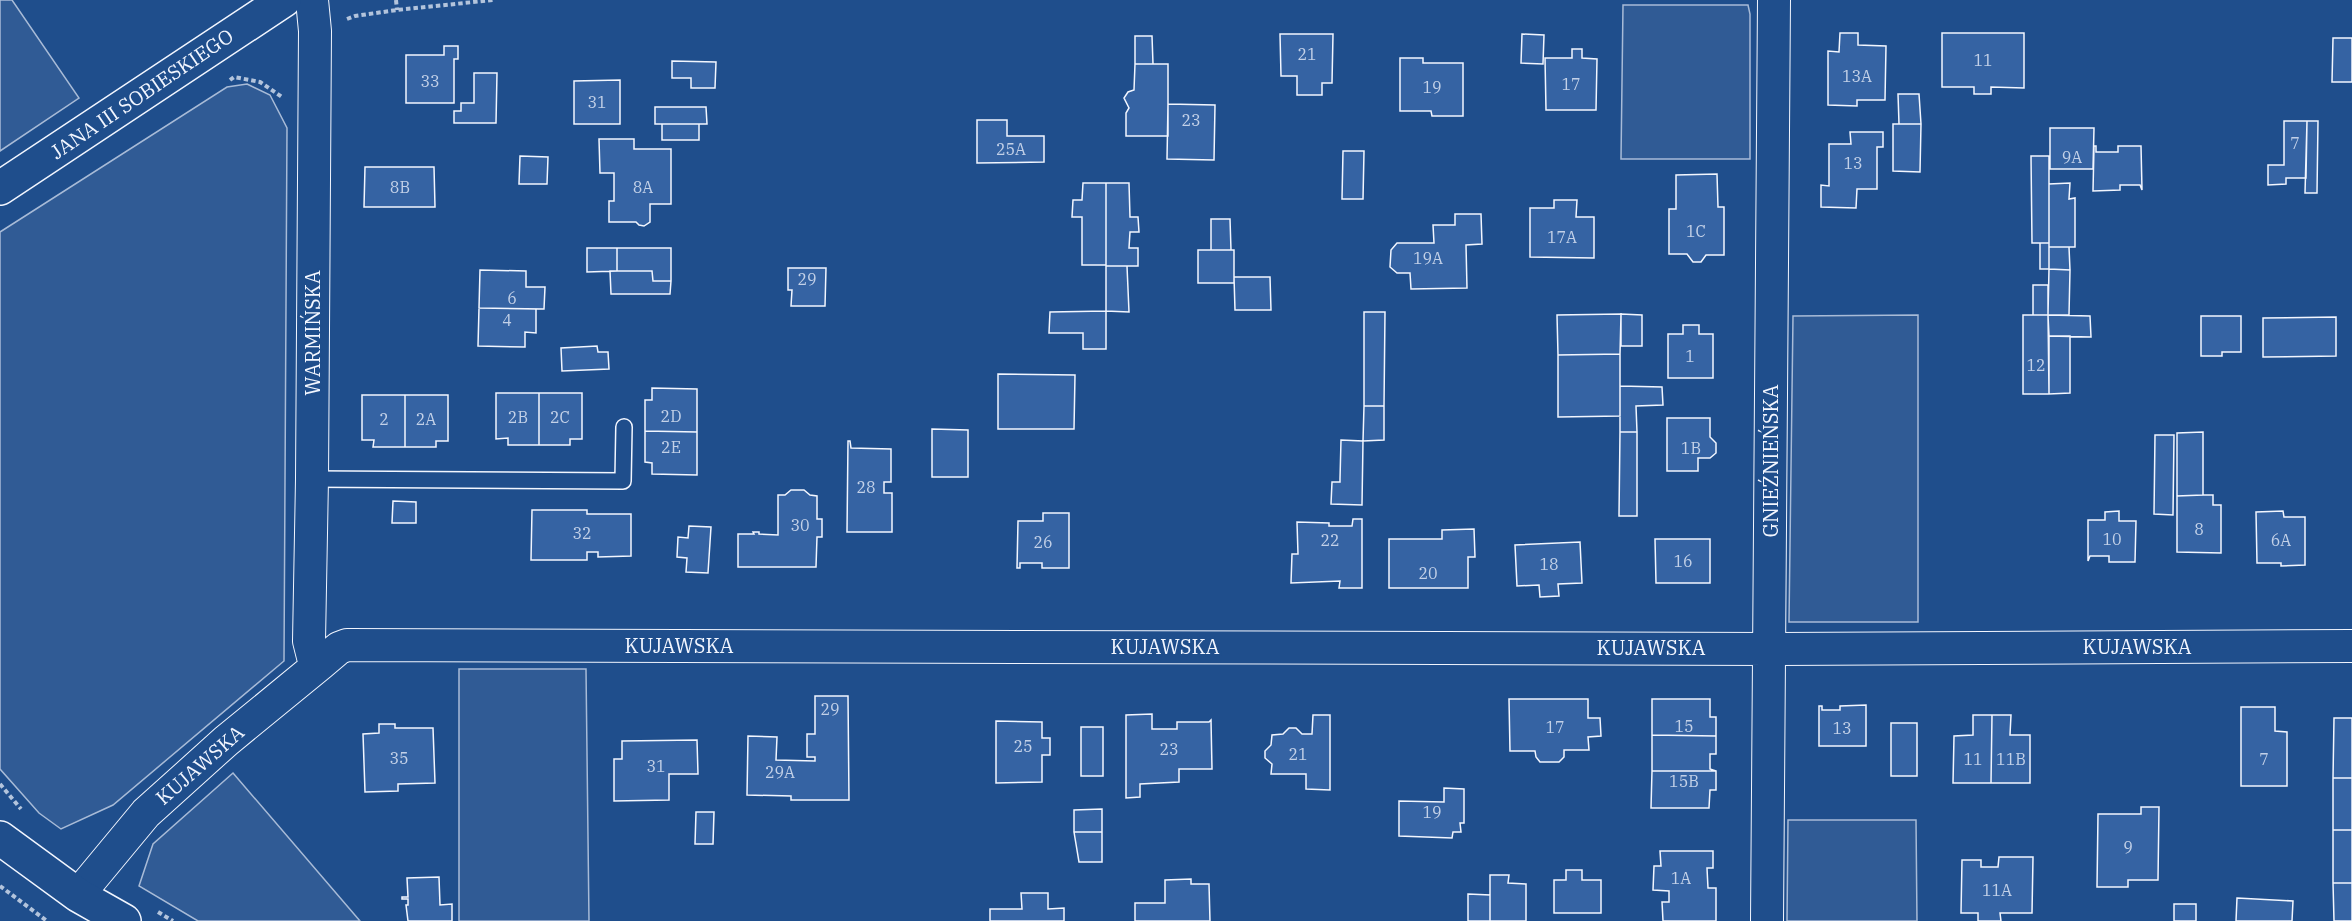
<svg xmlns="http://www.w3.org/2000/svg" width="2352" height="921" font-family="'IBM Plex Serif',serif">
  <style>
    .built { fill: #305b95; stroke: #a8bbd7; stroke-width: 1.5 }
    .building { fill: #3563a3; stroke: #f2f6ff; stroke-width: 1.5 }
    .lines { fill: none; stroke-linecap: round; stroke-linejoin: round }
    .lane-casing { stroke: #f2f6ff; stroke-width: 18 }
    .street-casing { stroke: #f2f6ff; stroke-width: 34 }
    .secondary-casing { stroke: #f2f6ff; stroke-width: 36 }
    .path { stroke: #b3c4dc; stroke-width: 4; stroke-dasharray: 4.5 3; stroke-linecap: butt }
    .lane { stroke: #1f4e8c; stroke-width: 15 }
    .street { stroke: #1f4e8c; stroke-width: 32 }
    .secondary { stroke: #1f4e8c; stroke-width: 33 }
    .labels { text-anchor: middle; stroke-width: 4.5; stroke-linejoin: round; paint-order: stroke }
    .number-label { font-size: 16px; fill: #c3d1e8 }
    .street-label { font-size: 20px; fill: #f2f6ff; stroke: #1f4e8c }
  </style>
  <rect width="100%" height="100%" fill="#1f4e8c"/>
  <path class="built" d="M0 0H12L79 98 0 151Z
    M1623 5H1748L1750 14V159H1621Z
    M247 84 270 95 287 128 284 661 113 805 61 829 39 813 0 769V232L227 87Z
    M1918 315V622H1789L1793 316Z
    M459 669H586L589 921H459Z
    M233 773 360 921H198L139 886 153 844Z
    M1788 820H1916L1917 921H1787Z"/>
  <path class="building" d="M1840 33H1858V45L1886 46 1885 100H1857V106L1828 105V51L1839 52Z
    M1942 33H2024V88L1991 87V94H1974V87H1942Z
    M1280 34H1333L1332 83H1322V95H1297V76H1281Z
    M1522 34 1544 35 1543 64 1521 63Z
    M1135 36H1152L1153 64H1135Z
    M2333 38H2352V82H2332Z
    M444 46H458V59H454V103H406V55H444Z
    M1572 49H1582V58L1597 59 1596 110H1546L1545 58H1572Z
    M1400 58H1423V63H1463V116H1432L1431 111H1400Z
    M672 61 716 62 715 88H691V78H672Z
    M1135 64H1168V136H1126V113L1129 108 1124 98 1128 92 1134 90Z
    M474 73H497L496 123H454V111H461V103H474Z
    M620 80V124H574V81Z
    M1898 94H1919L1921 124H1899Z
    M1168 104 1215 105 1214 160 1167 159Z
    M655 107H706L707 124H655Z
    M977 120H1007V136H1044V162L977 163Z
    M2284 121H2307L2306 178H2286V184L2268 185V165H2284Z
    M2307 121H2318L2317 193H2305Z
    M662 124H699V140H662Z
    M1893 124H1921L1920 172 1893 171Z
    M2050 128H2094L2093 169H2050Z
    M1850 132H1883V147H1877V189H1857L1856 208 1821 207V185L1829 186V144H1851Z
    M599 139H634V149H671V204H650V222L644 226 639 225 636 222H609V201H614V173H600Z
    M2094 146H2096V152H2118V146H2141L2142 190 2140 185H2120V190L2093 191Z
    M1343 151H1364L1363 199H1342Z
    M520 156 548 157 547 184H519Z
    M2031 156H2049V243H2032Z
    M365 167H434L435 207H364Z
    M1717 174 1718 207H1724V255H1706L1701 262H1693L1687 254H1669V209H1676V175Z
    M1083 183H1106V265H1082V217H1072L1073 200H1082Z
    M1106 183H1129L1130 217H1138L1139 232H1130L1129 248H1138V266H1106Z
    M2070 183 2069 199 2075 198V247H2049V184Z
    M1554 200H1577L1576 217H1594V258L1530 257V208H1554Z
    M1455 214H1481L1482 244 1466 245 1467 288 1411 289 1410 273H1397L1390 267 1391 250 1397 243H1434L1433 225H1455Z
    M1211 219H1230L1231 250H1211Z
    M2040 243H2049V269H2040Z
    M2049 247H2069L2070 270 2049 269Z
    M587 248H617V271L587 272Z
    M617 248H671V281H653L652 271H617Z
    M1198 250H1234V283H1198Z
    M1106 266H1127L1129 312 1106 311Z
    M788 268H826L825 306H791L792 290H788Z
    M2049 269 2070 270 2069 315H2048Z
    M480 270 526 271V287H545L544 309 479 308Z
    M610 271H652L653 281H671L670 294H611Z
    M1234 277H1270L1271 310H1235Z
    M2033 285H2048V315H2033Z
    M479 308 536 309V333L525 332V347L478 346Z
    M1106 311V349H1083V333H1049L1050 312Z
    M1364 312H1385L1384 406H1364Z
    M1621 314 1642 315V346H1621Z
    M1621 314 1620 354 1558 355 1557 315Z
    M2023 315H2048L2049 394H2023Z
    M2048 315 2090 316 2091 337 2049 336Z
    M2201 316H2241V352H2222V356H2201Z
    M2336 317V356L2263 357V318Z
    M1683 325H1699V334H1713V378H1668V334H1683Z
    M2049 336H2070V393L2049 394Z
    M597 346 598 352H608L609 369 562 371 561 348Z
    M1620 354V416L1558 417V355Z
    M998 374 1075 375 1074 429H998Z
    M1620 386 1662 387 1663 405 1636 406 1637 432H1620Z
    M652 388 697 389V432L645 431V400H652Z
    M496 393H539V445H508V438L496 439Z
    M539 393H582V439H570V445H539Z
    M362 395H405V447H373L374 440H362Z
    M405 395H448V441H436V447H405Z
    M1364 406H1384V440L1363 441Z
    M1667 418H1710V437L1716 443V453L1710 458H1698V471H1667Z
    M932 429 968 430V477H932Z
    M645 431 697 432V475L652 474V463L645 462Z
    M1620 432H1637V516H1619Z
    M2203 432V495L2177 496V433Z
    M2155 435H2174L2173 515 2154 514Z
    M1341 440 1363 441 1362 505 1331 504 1332 482H1340V479Z
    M848 441H850L851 448 891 449V482H884V493H892V532H847Z
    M791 490H804L810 495 817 496V519H822V537H817L816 567H738V534H754L753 532H759V534L778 535V495H785Z
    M2203 495H2213V505H2221V553L2177 552V496Z
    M393 501 416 502V523H392Z
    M532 510H587V514H631V556L598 557V552H587V560H531Z
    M2119 511V521H2136L2135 562H2109V556H2090L2088 561V520H2105V512Z
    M2283 511 2284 517H2305V565L2281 566V563H2257L2256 512Z
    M1043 513H1069V568H1042V563H1020V568H1017L1018 521H1043Z
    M1353 519H1362V588H1339L1340 581 1291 583 1292 554H1298L1297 522 1329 523V526H1352Z
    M689 526 711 527 708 573 686 572 687 558 677 557 678 537 688 538Z
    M1474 529 1475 557H1468V588H1389V539H1442V530Z
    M1655 539H1710V583H1656Z
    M1580 542 1582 583 1558 584 1559 596 1540 597 1539 585 1517 586 1515 545Z
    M815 696H848L849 800H791V796L747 795 748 736 777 737 776 760 815 761V757H807V734H815Z
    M1509 699H1588V718H1600L1601 736 1588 737 1589 750H1564V757L1559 762H1540L1536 757 1535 751H1510Z
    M1652 699H1710V717H1716V736L1652 735Z
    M1866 705V746H1819V706H1822V710H1840V706Z
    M2241 707H2275V731L2287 732V786H2241Z
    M1152 714V729H1177V722H1209L1211 720 1212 769H1179V782L1140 784V797L1126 798V715Z
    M1313 715H1330V790L1306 789V774H1271L1272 764 1265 758V751L1271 745 1272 735 1283 734 1289 728H1296L1302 734H1312Z
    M1973 715H1992L1991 783H1953L1954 736 1973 735Z
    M1992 715H2011L2010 735H2030V783H1991Z
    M2334 718H2352V778H2333Z
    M996 721 1042 722V738H1050V755H1042V782L996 783Z
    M1891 723H1917V776H1891Z
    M379 724H395V728H433L435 783 398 784V791L365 792 363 734 379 733Z
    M1081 727H1103V776H1081Z
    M1652 735 1716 736V754H1710V769L1716 771H1652Z
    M697 740 698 774H669V800L614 801V759H622V741Z
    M1652 771H1716V790H1710L1709 808H1651Z
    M2333 778H2352V830H2333Z
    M1444 788 1464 789V823H1460L1461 832H1453L1452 838 1399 836V801L1444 802Z
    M2141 807H2159L2158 880H2128V887H2097L2098 814H2141Z
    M1102 809V832H1074V810Z
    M696 812H714L713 844H695Z
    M2333 830H2352V883H2333Z
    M1074 832H1102V862H1079Z
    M1660 851H1713V868H1707L1708 888H1716V921H1663L1662 902H1669V891L1653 890 1654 866H1661Z
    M1999 857H2033L2032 913H2000L2001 921H1978V913H1961L1962 860H1981V867H1998Z
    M1566 870H1582V880H1601V913H1554V880H1566Z
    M1490 875H1509L1508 883 1526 884V921H1490Z
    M439 877 440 905 452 904V921H408L406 905H408V899H402V897H408L407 878Z
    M1191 879V884H1209L1210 921H1135V903H1165V880Z
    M2333 883H2352V921H2334Z
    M1021 893H1048V909L1064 908V921H990V909H1022Z
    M1468 894 1490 895V921H1468Z
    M2237 898 2293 901 2292 921H2236Z
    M2174 904H2196V921H2174Z"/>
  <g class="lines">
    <g class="lane-casing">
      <path id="lane" d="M312 479 623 481 624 427"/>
    </g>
    <g class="street-casing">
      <path id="street" d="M312 0 315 31 312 479 309 641 313 657 320 664
        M78 895 146 813 226 741 320 664 339 648 347 645 1770 649 2352 646
        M1767 921 1774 0"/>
    </g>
    <g class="secondary-casing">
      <path id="secondary" d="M0 188 284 0
        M0 838 78 895 124 921"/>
    </g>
    <path class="path" d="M396 0 397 10
      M347 19 355 16 397 10 493 0
      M230 80 234 77 260 82 282 97
      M0 784 21 809
      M0 886 47 921
      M158 912 173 921"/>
    <use href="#lane" class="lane"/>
    <use href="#street" class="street"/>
    <use href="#secondary" class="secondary"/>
  </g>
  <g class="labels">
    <g class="number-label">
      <text x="1307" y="60">21</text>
      <text x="1983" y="66">11</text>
      <text x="1857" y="82">13A</text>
      <text x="430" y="87">33</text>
      <text x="1571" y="90">17</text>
      <text x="1432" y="93">19</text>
      <text x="597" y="108">31</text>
      <text x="1191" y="126">23</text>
      <text x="2295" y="149">7</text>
      <text x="1011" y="155">25A</text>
      <text x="2072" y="163">9A</text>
      <text x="1853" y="169">13</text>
      <text x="400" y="193">8B</text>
      <text x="643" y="193">8A</text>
      <text x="1696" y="237">1C</text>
      <text x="1562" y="243">17A</text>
      <text x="1428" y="264">19A</text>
      <text x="807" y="285">29</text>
      <text x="512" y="304">6</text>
      <text x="507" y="326">4</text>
      <text x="1690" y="362">1</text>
      <text x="2036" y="371">12</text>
      <text x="671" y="422">2D</text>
      <text x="518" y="423">2B</text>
      <text x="560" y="423">2C</text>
      <text x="384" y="425">2</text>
      <text x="426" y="425">2A</text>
      <text x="671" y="453">2E</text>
      <text x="1691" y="454">1B</text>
      <text x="866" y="493">28</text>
      <text x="800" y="531">30</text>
      <text x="2199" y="535">8</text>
      <text x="582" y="539">32</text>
      <text x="2112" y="545">10</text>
      <text x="1330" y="546">22</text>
      <text x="2281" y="546">6A</text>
      <text x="1043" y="548">26</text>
      <text x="1683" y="567">16</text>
      <text x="1549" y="570">18</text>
      <text x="1428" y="579">20</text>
      <text x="830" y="715">29</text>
      <text x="1684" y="732">15</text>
      <text x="1555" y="733">17</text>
      <text x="1842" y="734">13</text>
      <text x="1023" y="752">25</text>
      <text x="1169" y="755">23</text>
      <text x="1298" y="760">21</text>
      <text x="399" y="764">35</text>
      <text x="1973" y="765">11</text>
      <text x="2011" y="765">11B</text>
      <text x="2264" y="765">7</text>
      <text x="656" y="772">31</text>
      <text x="780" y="778">29A</text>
      <text x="1684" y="787">15B</text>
      <text x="1432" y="818">19</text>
      <text x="2128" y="853">9</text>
      <text x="1681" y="884">1A</text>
      <text x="1997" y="896">11A</text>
    </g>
    <g class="street-label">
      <text transform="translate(142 94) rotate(-34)" y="7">JANA III SOBIESKIEGO</text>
      <text transform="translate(313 333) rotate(-90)" y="7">WARMIŃSKA</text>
      <text transform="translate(1771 461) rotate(-90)" y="7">GNIEŹNIEŃSKA</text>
      <text x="679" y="653">KUJAWSKA</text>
      <text x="1165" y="654">KUJAWSKA</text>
      <text x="2137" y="654">KUJAWSKA</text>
      <text x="1651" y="655">KUJAWSKA</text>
      <text transform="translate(200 765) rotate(-41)" y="7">KUJAWSKA</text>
    </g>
  </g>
</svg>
